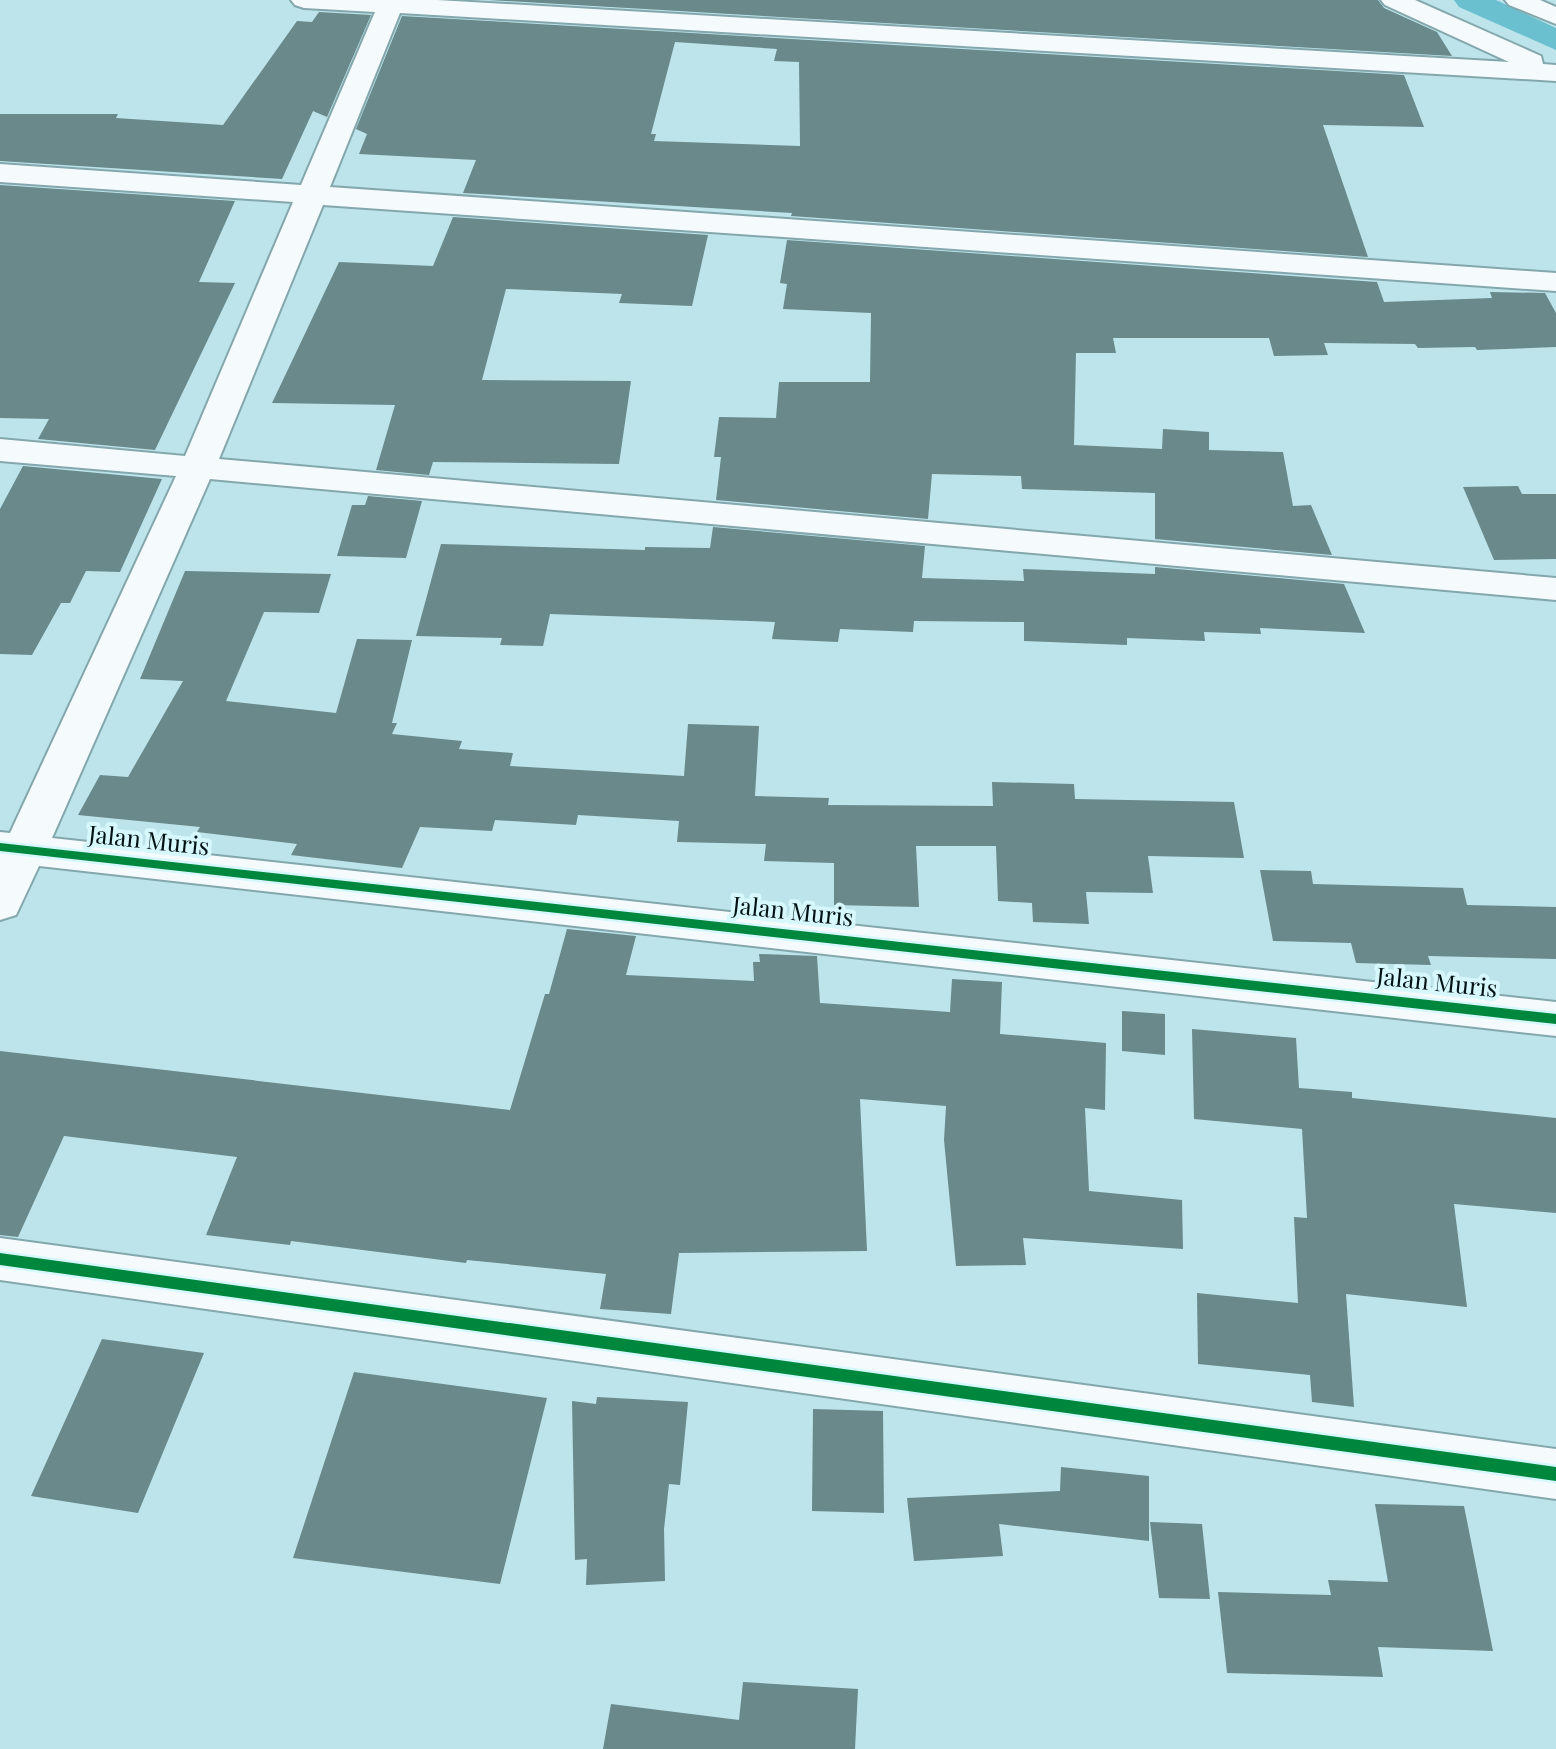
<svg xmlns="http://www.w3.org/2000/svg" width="1556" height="1749" font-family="'Playfair Display',serif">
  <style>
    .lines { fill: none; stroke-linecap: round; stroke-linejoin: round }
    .canal { fill: #6ac0ce; fill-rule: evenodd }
    .building { fill: #69898b; fill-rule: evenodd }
    .minor-casing { stroke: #83a7ac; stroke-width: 4 }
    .minor { fill: #f5fbfc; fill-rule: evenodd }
    .cycleway-casing { stroke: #d6f8fd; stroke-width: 5 }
    .cycleway { fill: #00873e; fill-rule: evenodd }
    .labels { text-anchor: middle; stroke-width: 8; stroke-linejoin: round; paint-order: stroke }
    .street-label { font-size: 24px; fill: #011114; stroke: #d6f8fd }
  </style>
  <rect width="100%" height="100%" fill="#bde4ea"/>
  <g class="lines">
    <path class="canal" d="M1454 0H1496L1556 28V50L1459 7Z"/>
  </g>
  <path class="building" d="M489 0H1378L1384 8 1437 32 1452 56Z
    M319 12 371 15 327 117 313 111 282 179 0 161V114H118L116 118 223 125 297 21 312 22Z
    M402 16 1404 75 1424 127 1323 125 1368 257 791 216 792 213 463 193 476 160 359 154 367 134 356 129ZM675 42 777 49 774 61 799 62 800 146 654 141 656 134H651Z
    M0 185 235 201 199 282 235 283 155 450 38 439 49 419 0 418Z
    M453 217 708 235 692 306 619 303 622 294 506 289 482 380 631 381 619 464 433 462 429 475 376 470 395 405 272 403 339 262 433 266Z
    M787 240 1377 282 1384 302 1492 298 1490 292 1545 293 1556 313V347L1477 350 1475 347 1418 348 1415 344 1324 343 1328 355 1274 356 1269 338H1113L1116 353H1076L1074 445 1162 449 1163 429 1209 432V450L1283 452 1293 506 1311 505 1332 555 1155 539V493L1022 489 1021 476 932 474 928 519 716 500 721 457H714L719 417 776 418 779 382H870L871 313 783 309 787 284 780 283Z
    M23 466 162 479 120 572 86 571 70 603H61L32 655 0 654V509Z
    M1518 486 1522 494H1556V559L1494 560 1463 487Z
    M368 496 422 501 406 558 337 556 352 505H365Z
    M713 527 925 546 922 578 1024 581 1023 569 1155 574V567L1344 584 1365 633 1260 628 1261 634 1204 632 1205 641 1127 638V645L1024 641V622L914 621 913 632 840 629 838 642 772 639 775 622 550 614 543 646 500 645 502 638 416 636 441 544 645 550V547L710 548Z
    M185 571 331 574 319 613 264 612 226 701 336 713 357 639 412 640 392 723H397L392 734 462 741 459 749 513 753 510 766 684 776 688 724 759 726 755 796 829 798 828 805 993 806 992 782 1074 784 1075 799 1234 802 1244 858 1148 856 1153 893 1086 892 1089 924 1033 922 1032 903 998 901 996 846H916L919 907 834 905V863L764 861 766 844 677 842 679 821 578 815 576 825 495 820 492 831 420 827 402 868 291 855 297 844 197 832 200 827 78 815 100 775 128 777 183 681 140 679Z
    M1260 870 1311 871 1313 884 1463 888 1467 905 1556 907V959L1428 956 1431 965 1356 963 1351 943 1273 941Z
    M567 929 636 936 626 975 754 981 753 962H760L759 954 817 956 820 1003 950 1012 952 979 1002 982 1000 1034 1106 1043 1105 1110 1085 1108 1089 1191 1182 1200 1183 1249 1023 1238 1026 1265 956 1266 944 1140 946 1106 860 1099 867 1251 679 1253 671 1314 600 1309 606 1274 467 1260 466 1263 291 1241 290 1245 206 1235 237 1157 64 1136 18 1237 0 1235V1051L510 1110 545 994H549Z
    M1122 1011 1165 1014V1055L1122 1051Z
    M1192 1029 1296 1038 1299 1088 1352 1092V1098L1556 1118V1213L1454 1204 1467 1307 1346 1294 1354 1407 1312 1402 1310 1375 1198 1364 1197 1293 1298 1303 1294 1217 1307 1218 1302 1129 1194 1119Z
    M102 1339 204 1353 138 1513 31 1496Z
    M354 1372 547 1398 500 1584 293 1558Z
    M597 1397 688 1402 680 1485 669 1484 664 1529 665 1581 586 1585 587 1559 575 1560 572 1401 596 1404Z
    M813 1409 883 1411 884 1513 812 1511Z
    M1061 1467 1149 1476V1541L999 1524 1003 1556 914 1561 907 1498 1060 1491Z
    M1375 1504 1464 1506 1493 1651 1378 1647 1383 1677 1227 1673 1218 1592 1331 1595 1328 1580 1388 1582Z
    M1150 1522 1202 1524 1210 1599 1159 1598Z
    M743 1682 858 1689 855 1749H603L611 1704 739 1720Z"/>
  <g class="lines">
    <g class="minor-casing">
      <path id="minor" d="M291 0H437L1509 62 1385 5 1381 0H1415L1541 56 1543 64 1556 65V81L400 13 330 187 1556 273V291L323 205 219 459 1556 578V600L210 479 52 838 1556 1002V1036L39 866 16 915 0 920V832L10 833 176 476 0 461V439L185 456 293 202 0 182V164L301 185 375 12 304 8 295 5Z
        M1505 0H1540L1556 7V24L1509 5Z
        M0 1238 1556 1449V1499L0 1280Z"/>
    </g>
    <use href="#minor" class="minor"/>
    <g class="cycleway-casing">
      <path id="cycleway" d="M0 843 1556 1014V1024L0 851Z
        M0 1253 1556 1467V1481L0 1265Z"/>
    </g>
    <use href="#cycleway" class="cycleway"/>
  </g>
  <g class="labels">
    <g class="street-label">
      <text transform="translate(149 841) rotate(6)" y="8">Jalan Muris</text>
      <text transform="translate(793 912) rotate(6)" y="8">Jalan Muris</text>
      <text transform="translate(1437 983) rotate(6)" y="8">Jalan Muris</text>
    </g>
  </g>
</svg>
